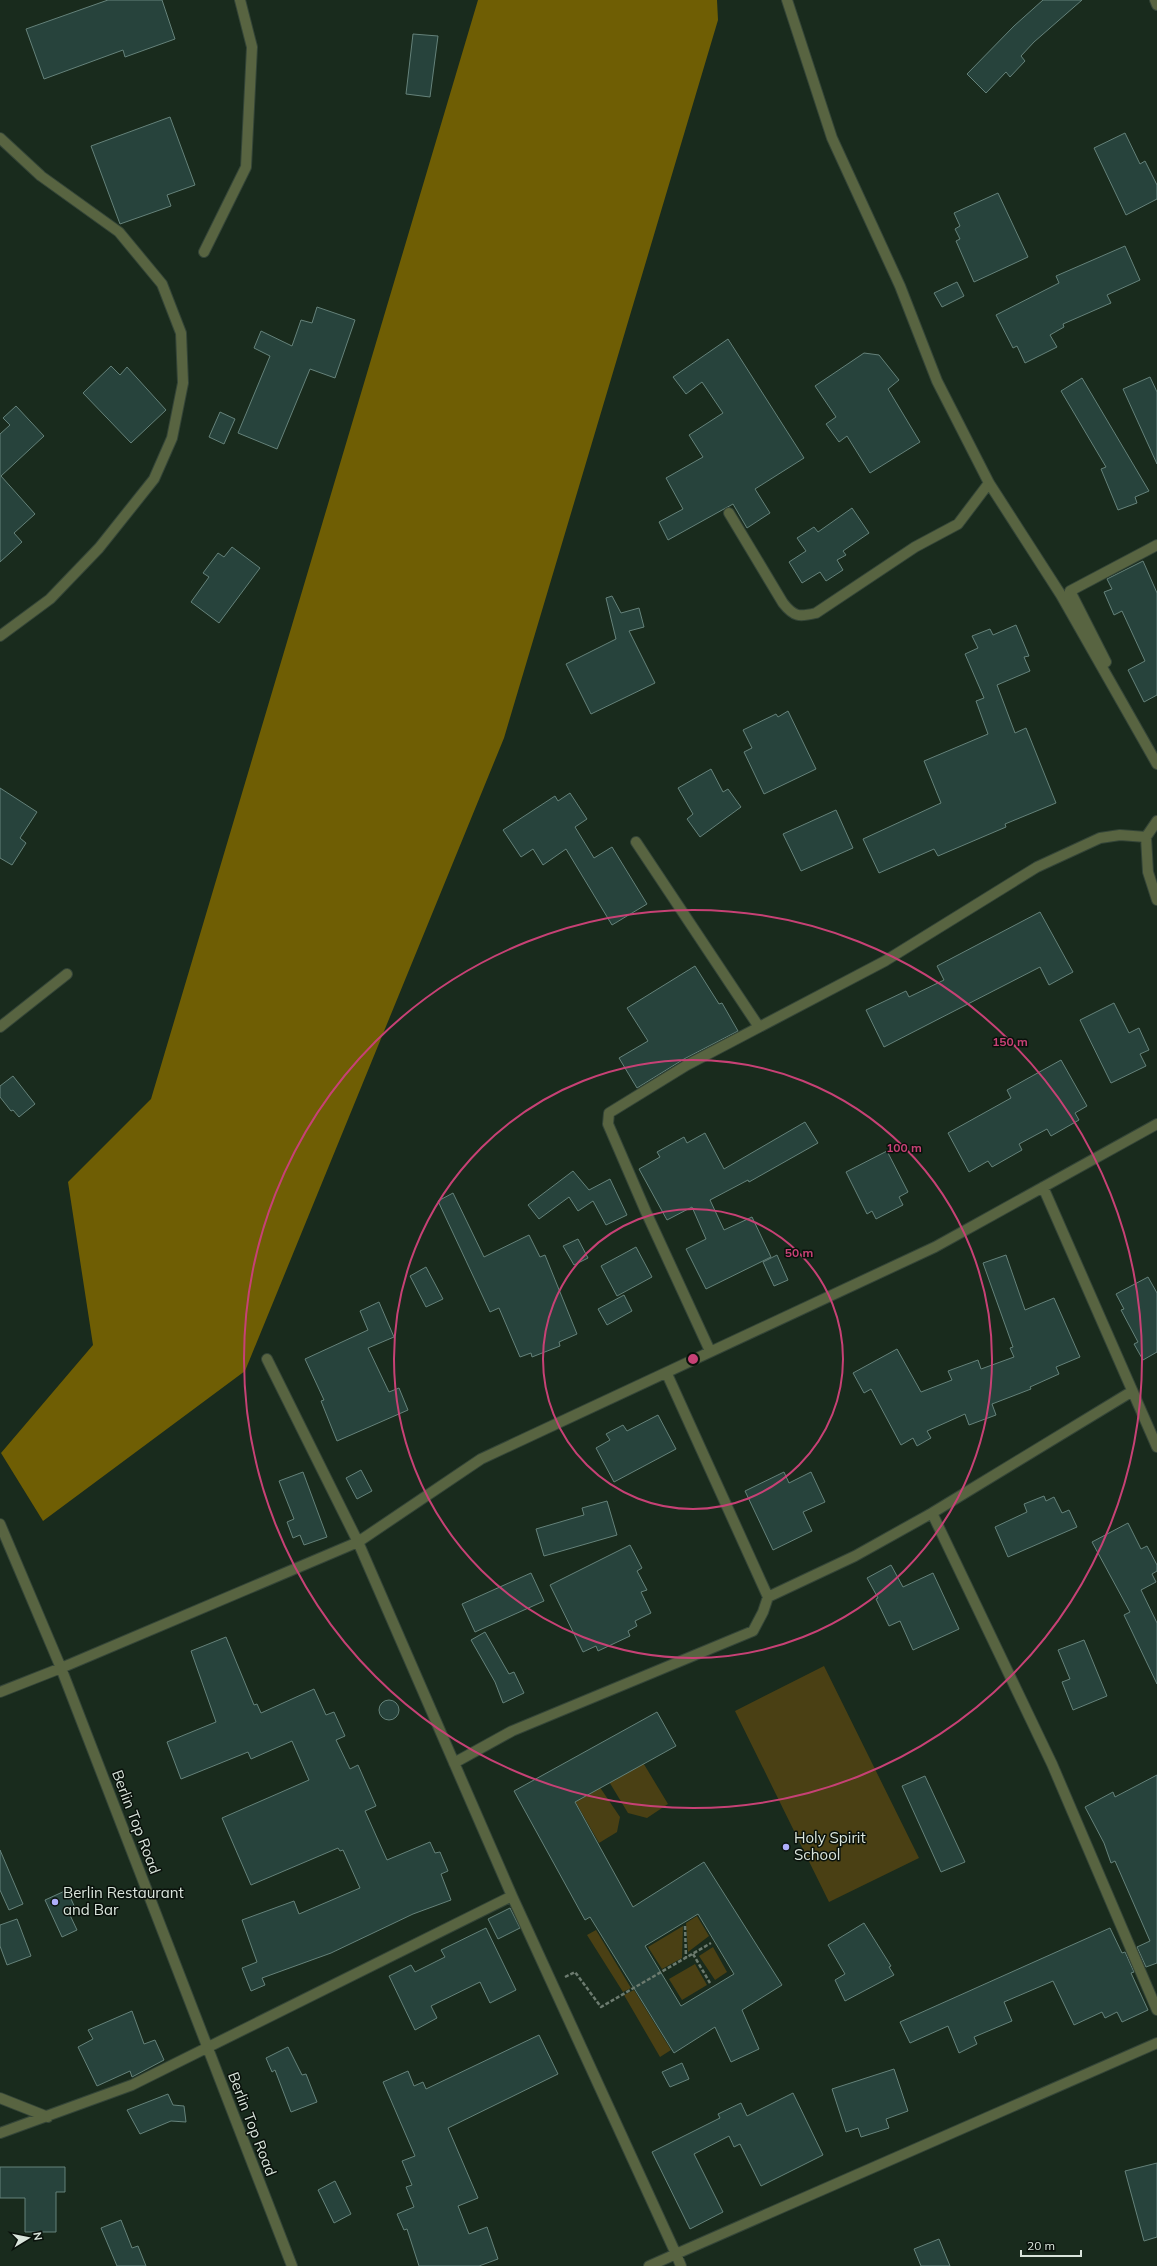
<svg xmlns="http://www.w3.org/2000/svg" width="1157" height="2266" font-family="Mulish,sans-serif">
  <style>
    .green { fill: #4a4014 }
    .forest { fill: #6f5e04 }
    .building { fill: #27433c; stroke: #65827a; fill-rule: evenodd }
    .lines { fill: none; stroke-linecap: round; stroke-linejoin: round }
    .minor-casing { stroke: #344538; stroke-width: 12 }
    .path { stroke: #6c7b6f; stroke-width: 2.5; stroke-dasharray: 4 2; stroke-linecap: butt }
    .minor { stroke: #586441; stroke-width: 10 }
    .ring { fill: none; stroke: #c74175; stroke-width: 2 }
    .poi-dot { fill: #aeaefb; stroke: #09110b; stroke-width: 1.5 }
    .labels { text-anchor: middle; stroke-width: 3; stroke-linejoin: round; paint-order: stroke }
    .street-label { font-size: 15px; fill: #dae5dc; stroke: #09110b }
    .poi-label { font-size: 15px; fill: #dae5dc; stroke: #09110b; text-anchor: start }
    .centre { fill: #c74175; stroke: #09110b; stroke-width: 2 }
    .ring-label { font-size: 12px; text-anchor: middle; font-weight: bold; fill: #c74175; stroke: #09110b; stroke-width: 3; stroke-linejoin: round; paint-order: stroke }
  </style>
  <rect width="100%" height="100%" fill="#192b1d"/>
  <path class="green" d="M824 1666 919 1858 829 1902 735 1711Z
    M642 1761 668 1804 647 1818 628 1813 608 1780Z
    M599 1786 620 1817 617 1832 599 1843 575 1801Z
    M697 1916 709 1936 688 1952 686 1923Z
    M683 1926 682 1958 662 1969 648 1947Z
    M596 1930 631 1988 623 1992 587 1935Z
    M713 1947 727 1972 715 1980 699 1956Z
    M695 1964 707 1985 682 2000 669 1979Z
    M634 1990 671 2050 660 2057 624 1995Z"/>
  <path class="forest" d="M478 0H717L718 20 504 738 245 1371 43 1521 1 1453 93 1345 68 1182 151 1099Z"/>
  <path class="building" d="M108 0H162L175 39 125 57 123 50 44 79 26 29Z
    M1043 0H1082L1034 42 1021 56 1025 61 1010 77 1006 72 986 93 967 74 1014 26Z
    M413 34 438 36 430 97 406 94Z
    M170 117 195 185 167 195 171 206 120 224 91 146Z
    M1125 133 1140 164 1145 161 1157 185V199L1126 215 1094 148Z
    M998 193 1028 257 974 282 956 241 960 239 955 229 960 226 954 213Z
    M1125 246 1140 280 1107 295 1111 303 1063 324 1064 327 1050 335 1057 347 1025 363 1017 346 1013 348 996 315 1059 283 1056 276Z
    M957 282 964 296 942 307 934 293Z
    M317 307 355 320 335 378 310 369 277 449 238 433 270 356 254 348 261 331 292 346 301 320 312 323Z
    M728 339 804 458 755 489 770 513 747 528 733 504 668 540 659 522 683 509 666 478 703 457 689 435 723 413 702 382 686 394 673 377Z
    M864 353 879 355 899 380 888 389 920 442 870 473 847 436 839 442 826 424 836 417 815 386Z
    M111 366 120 375 127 367 166 410 131 443 83 393Z
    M1150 377 1157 392V464L1123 389Z
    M1082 378 1149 491 1135 497 1137 503 1118 510 1101 469 1106 467 1061 391Z
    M16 406 44 436 1 476 35 514 14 533 22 542 0 562V434L10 425 3 418Z
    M220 412 235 419 224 444 209 437Z
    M852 508 869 533 843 551 846 555 837 560 843 570 826 581 820 572 802 583 789 562 806 551 797 538 814 527 818 532Z
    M232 547 260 568 219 623 191 602 209 577 203 573 218 553 224 557Z
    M1143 561 1157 593V695L1144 702 1128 670 1145 661 1122 611 1114 615 1104 592 1112 589 1107 579Z
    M612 596 621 613 639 608 644 627 629 631 655 683 591 714 566 664 616 639 606 598Z
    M1016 625 1029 656 1024 657 1030 671 997 685 1015 733 1026 728 1056 803 1005 824 1006 827 938 856 934 849 879 873 863 839 941 803 924 761 988 734 976 701 984 698 965 654 978 648 972 636 990 629 993 635Z
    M788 711 816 769 764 794 744 752 752 748 743 730 776 714 778 717Z
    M711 769 723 792 728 789 741 807 700 837 687 819 693 814 678 788Z
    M0 788 37 812 20 838 26 843 12 865 0 858Z
    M570 793 587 819 575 827 594 858 612 847 647 904 612 925 566 849 543 865 533 849 521 857 503 830 555 796 558 801Z
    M836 810 853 848 801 871 783 834Z
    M1040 912 1073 972 1049 985 1040 967 884 1047 866 1010 906 991 909 997 944 980 937 966Z
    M695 966 719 1004 722 1003 738 1031 684 1059 637 1088 619 1058 648 1041 627 1008Z
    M1114 1003 1129 1033 1139 1028 1149 1050 1140 1054 1146 1066 1111 1083 1080 1020Z
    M1061 1060 1087 1106 1075 1113 1079 1120 1051 1136 1047 1129 1019 1144 1022 1150 992 1167 988 1161 969 1172 948 1133 1011 1098 1007 1090Z
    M13 1076 35 1104 19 1117 13 1110 11 1111 0 1097V1086Z
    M805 1122 818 1143 749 1182 748 1180 710 1200 724 1230 752 1217 771 1257 706 1289 686 1249 706 1239 692 1207 667 1220 639 1169 660 1157 657 1152 684 1137 687 1143 705 1133 724 1169Z
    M887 1151 908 1192 899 1197 903 1205 876 1219 872 1211 867 1214 846 1172Z
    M573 1171 589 1190 610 1179 627 1215 606 1225 593 1201 578 1211 569 1197 539 1219 528 1205Z
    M453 1193 484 1257 529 1235 540 1257 545 1255 577 1334 559 1342 560 1346 532 1357 531 1353 520 1357 499 1308 490 1312 438 1201Z
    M578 1239 588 1258 574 1265 563 1246Z
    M636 1247 652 1277 617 1296 601 1266Z
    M777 1255 788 1280 774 1286 763 1262Z
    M1006 1255 1025 1310 1054 1298 1080 1357 1056 1367 1059 1374 1030 1387 1031 1389 992 1404 996 1415 969 1425 965 1414 927 1431 931 1438 917 1446 913 1438 901 1445 871 1389 864 1393 853 1373 897 1349 921 1392 952 1380 948 1371 978 1360 981 1369 1014 1357 1010 1348 1013 1347 983 1263Z
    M426 1267 443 1299 426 1307 410 1276Z
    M1148 1277 1157 1293V1352L1143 1360 1134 1344 1138 1342 1121 1310 1124 1309 1116 1294Z
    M624 1295 632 1311 607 1325 598 1309Z
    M379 1302 394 1337 368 1348 389 1392 399 1388 408 1410 337 1441 321 1401 324 1400 305 1359 368 1330 360 1311Z
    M658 1415 676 1449 614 1482 596 1448 610 1440 606 1434 623 1425 627 1431Z
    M361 1470 372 1491 357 1499 346 1478Z
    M303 1472 327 1537 304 1545 300 1535 293 1538 287 1522 294 1519 279 1481Z
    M784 1472 789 1483 811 1472 825 1502 803 1512 812 1531 773 1550 745 1491Z
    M1044 1496 1046 1501 1054 1497 1062 1513 1069 1510 1077 1527 1008 1557 995 1527 1027 1512 1024 1504Z
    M607 1501 617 1535 544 1556 536 1529 584 1515 582 1508Z
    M1128 1523 1141 1549 1147 1546 1157 1565V1571L1152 1574 1156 1582 1141 1590 1157 1623V1684L1124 1615 1130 1612 1092 1542Z
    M630 1545 642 1568 637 1571 647 1590 641 1592 651 1613 635 1621 637 1626 628 1631 630 1636 598 1651 596 1646 583 1652 550 1585Z
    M891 1565 903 1587 933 1573 959 1629 913 1650 900 1621 889 1626 876 1599 878 1598 867 1578Z
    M531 1573 544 1601 475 1632 462 1604Z
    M485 1632 509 1674 514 1672 524 1693 503 1703 495 1682 471 1640Z
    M226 1637 254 1705 257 1704 261 1713 314 1689 326 1715 334 1712 345 1736 336 1740 350 1769 358 1765 376 1806 365 1811 387 1860 430 1842 435 1853 440 1852 448 1871 441 1874 451 1900 413 1914 331 1953 262 1978 265 1985 251 1991 242 1968 257 1962 242 1920 294 1901 299 1914 360 1888 343 1850 340 1851 338 1848 251 1885 222 1818 309 1780 292 1741 251 1759 248 1752 181 1779 167 1742 216 1722 191 1651Z
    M1084 1640 1107 1696 1073 1710 1062 1682 1070 1679 1058 1650Z
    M379 1710a10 10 0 1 1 20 0a10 10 0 1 1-20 0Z
    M657 1712 676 1746 575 1802 633 1907 704 1862 782 1985 742 2010 759 2049 731 2062 715 2027 674 2053 590 1917 585 1920 514 1791ZM698 1914 734 1974 681 2006 645 1946Z
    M1157 1775V1963L1146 1967 1137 1947 1150 1941 1115 1861 1111 1863 1104 1843 1085 1807 1113 1792 1115 1797Z
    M925 1776 965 1862 941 1872 902 1786Z
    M0 1850 23 1904 9 1910 0 1890Z
    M67 1890 76 1910 69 1913 77 1930 62 1937 45 1900Z
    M510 1908 520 1928 498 1939 488 1919Z
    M17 1919 31 1956 7 1965 0 1946V1925Z
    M864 1923 891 1966 889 1967 894 1975 845 2001 835 1980 845 1974 828 1945Z
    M486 1928 516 1990 490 2003 480 1982 431 2006 437 2018 415 2030 389 1976 411 1965 415 1972 445 1957 441 1950Z
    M1110 1928 1122 1953 1125 1952 1134 1972 1131 1973 1148 2010 1122 2022 1117 2012 1105 2018 1102 2012 1074 2025 1053 1981 1004 2002 1012 2021 974 2037 977 2044 959 2053 948 2026 910 2043 900 2022Z
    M132 2011 144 2044 155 2040 164 2060 132 2077 130 2071 97 2086 78 2047 93 2039 88 2030Z
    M539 2035 558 2074 448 2128 478 2198 458 2206 469 2234 487 2227 498 2259 479 2266H419L407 2229 404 2230 397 2214 414 2207 406 2187 412 2185 402 2161 415 2156 383 2082 408 2071 414 2086 423 2082 426 2089Z
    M288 2047 302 2075 306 2074 317 2102 291 2112 275 2070 272 2072 266 2058Z
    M682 2063 689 2079 670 2087 662 2072Z
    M894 2069 908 2111 886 2119 889 2128 861 2137 858 2128 846 2132 832 2089Z
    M793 2093 823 2155 761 2186 740 2144 734 2147 729 2136 694 2154 723 2212 690 2229 652 2152 720 2118 718 2114 741 2103 747 2116Z
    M168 2094 173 2105 184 2106 186 2122 171 2121 140 2134 127 2110Z
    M1157 2163V2237L1144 2241 1125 2171Z
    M0 2167H65V2192H56V2232H25V2198H0Z
    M335 2181 351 2214 334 2223 318 2190Z
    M121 2220 132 2248 138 2246 146 2266H117L101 2228Z
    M939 2239 950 2266H921L914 2249Z"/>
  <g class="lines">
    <g class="minor-casing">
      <path id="minor" d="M787 0 832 138 900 286 937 381 989 483 1061 595 1157 764
        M1155 0 1157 5
        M0 138 41 176 119 232 162 284 181 333 183 383 172 438 154 479 99 548 50 599 0 636
        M204 252 246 167 252 47 240 0
        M729 513 783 603C794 617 799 617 816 613L915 547 958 524 989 483
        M1106 662 1070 591 1157 545
        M1157 821 1146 837 1148 872 1157 900
        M636 842 759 1027
        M0 1027 67 974
        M1043 1187 1157 1447
        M710 1351 646 1212 608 1124 609 1113 687 1065 885 961 1037 867 1100 838 1120 835 1146 837
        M667 1374 768 1597
        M932 1513 1052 1764 1157 2010
        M0 1524 61 1668 292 2266
        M0 1692 61 1668 358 1542 267 1359
        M454 1763 512 1731 753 1631 763 1612 768 1597 855 1556 932 1513 1131 1392
        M512 1896 358 1542 481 1459 935 1247 1157 1124
        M0 2098 48 2117
        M0 2133 132 2085 512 1896 676 2254 649 2266
        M681 2266 676 2254 1157 2043"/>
    </g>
    <path class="path" d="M685 1926 686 1958
      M693 1954 710 1983
      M565 1977 575 1972 601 2007 711 1943"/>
    <use href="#minor" class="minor"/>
  </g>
  <g class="ring">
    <circle cx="693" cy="1359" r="150"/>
    <circle cx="693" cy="1359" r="299"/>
    <circle cx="693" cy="1359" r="449"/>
  </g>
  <g class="poi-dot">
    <circle cx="786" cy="1847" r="4"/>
    <circle cx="55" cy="1902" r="4"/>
  </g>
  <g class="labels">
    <g class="street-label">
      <text transform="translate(136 1822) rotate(69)" y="5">Berlin Top Road</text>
      <text transform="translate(252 2124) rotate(69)" y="5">Berlin Top Road</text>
    </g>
    <g class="poi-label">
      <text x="794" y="1843">Holy Spirit<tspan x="794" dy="17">School</tspan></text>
      <text x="63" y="1898">Berlin Restaurant<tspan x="63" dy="17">and Bar</tspan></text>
    </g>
  </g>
  <circle cx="693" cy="1359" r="6" class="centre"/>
  <g class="ring-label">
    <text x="1010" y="1046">150 m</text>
    <text x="904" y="1152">100 m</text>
    <text x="799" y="1257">50 m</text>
  </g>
  <g transform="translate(28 2238) rotate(80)" stroke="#09110b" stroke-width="3" paint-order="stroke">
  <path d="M0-3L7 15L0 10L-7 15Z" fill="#dae5dc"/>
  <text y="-6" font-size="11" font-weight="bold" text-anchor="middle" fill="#dae5dc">N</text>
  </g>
  <path d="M1021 2250v6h60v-6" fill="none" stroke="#dae5dc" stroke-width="2"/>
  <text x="1027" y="2250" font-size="12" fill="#dae5dc" stroke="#09110b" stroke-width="3" paint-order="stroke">20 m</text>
</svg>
